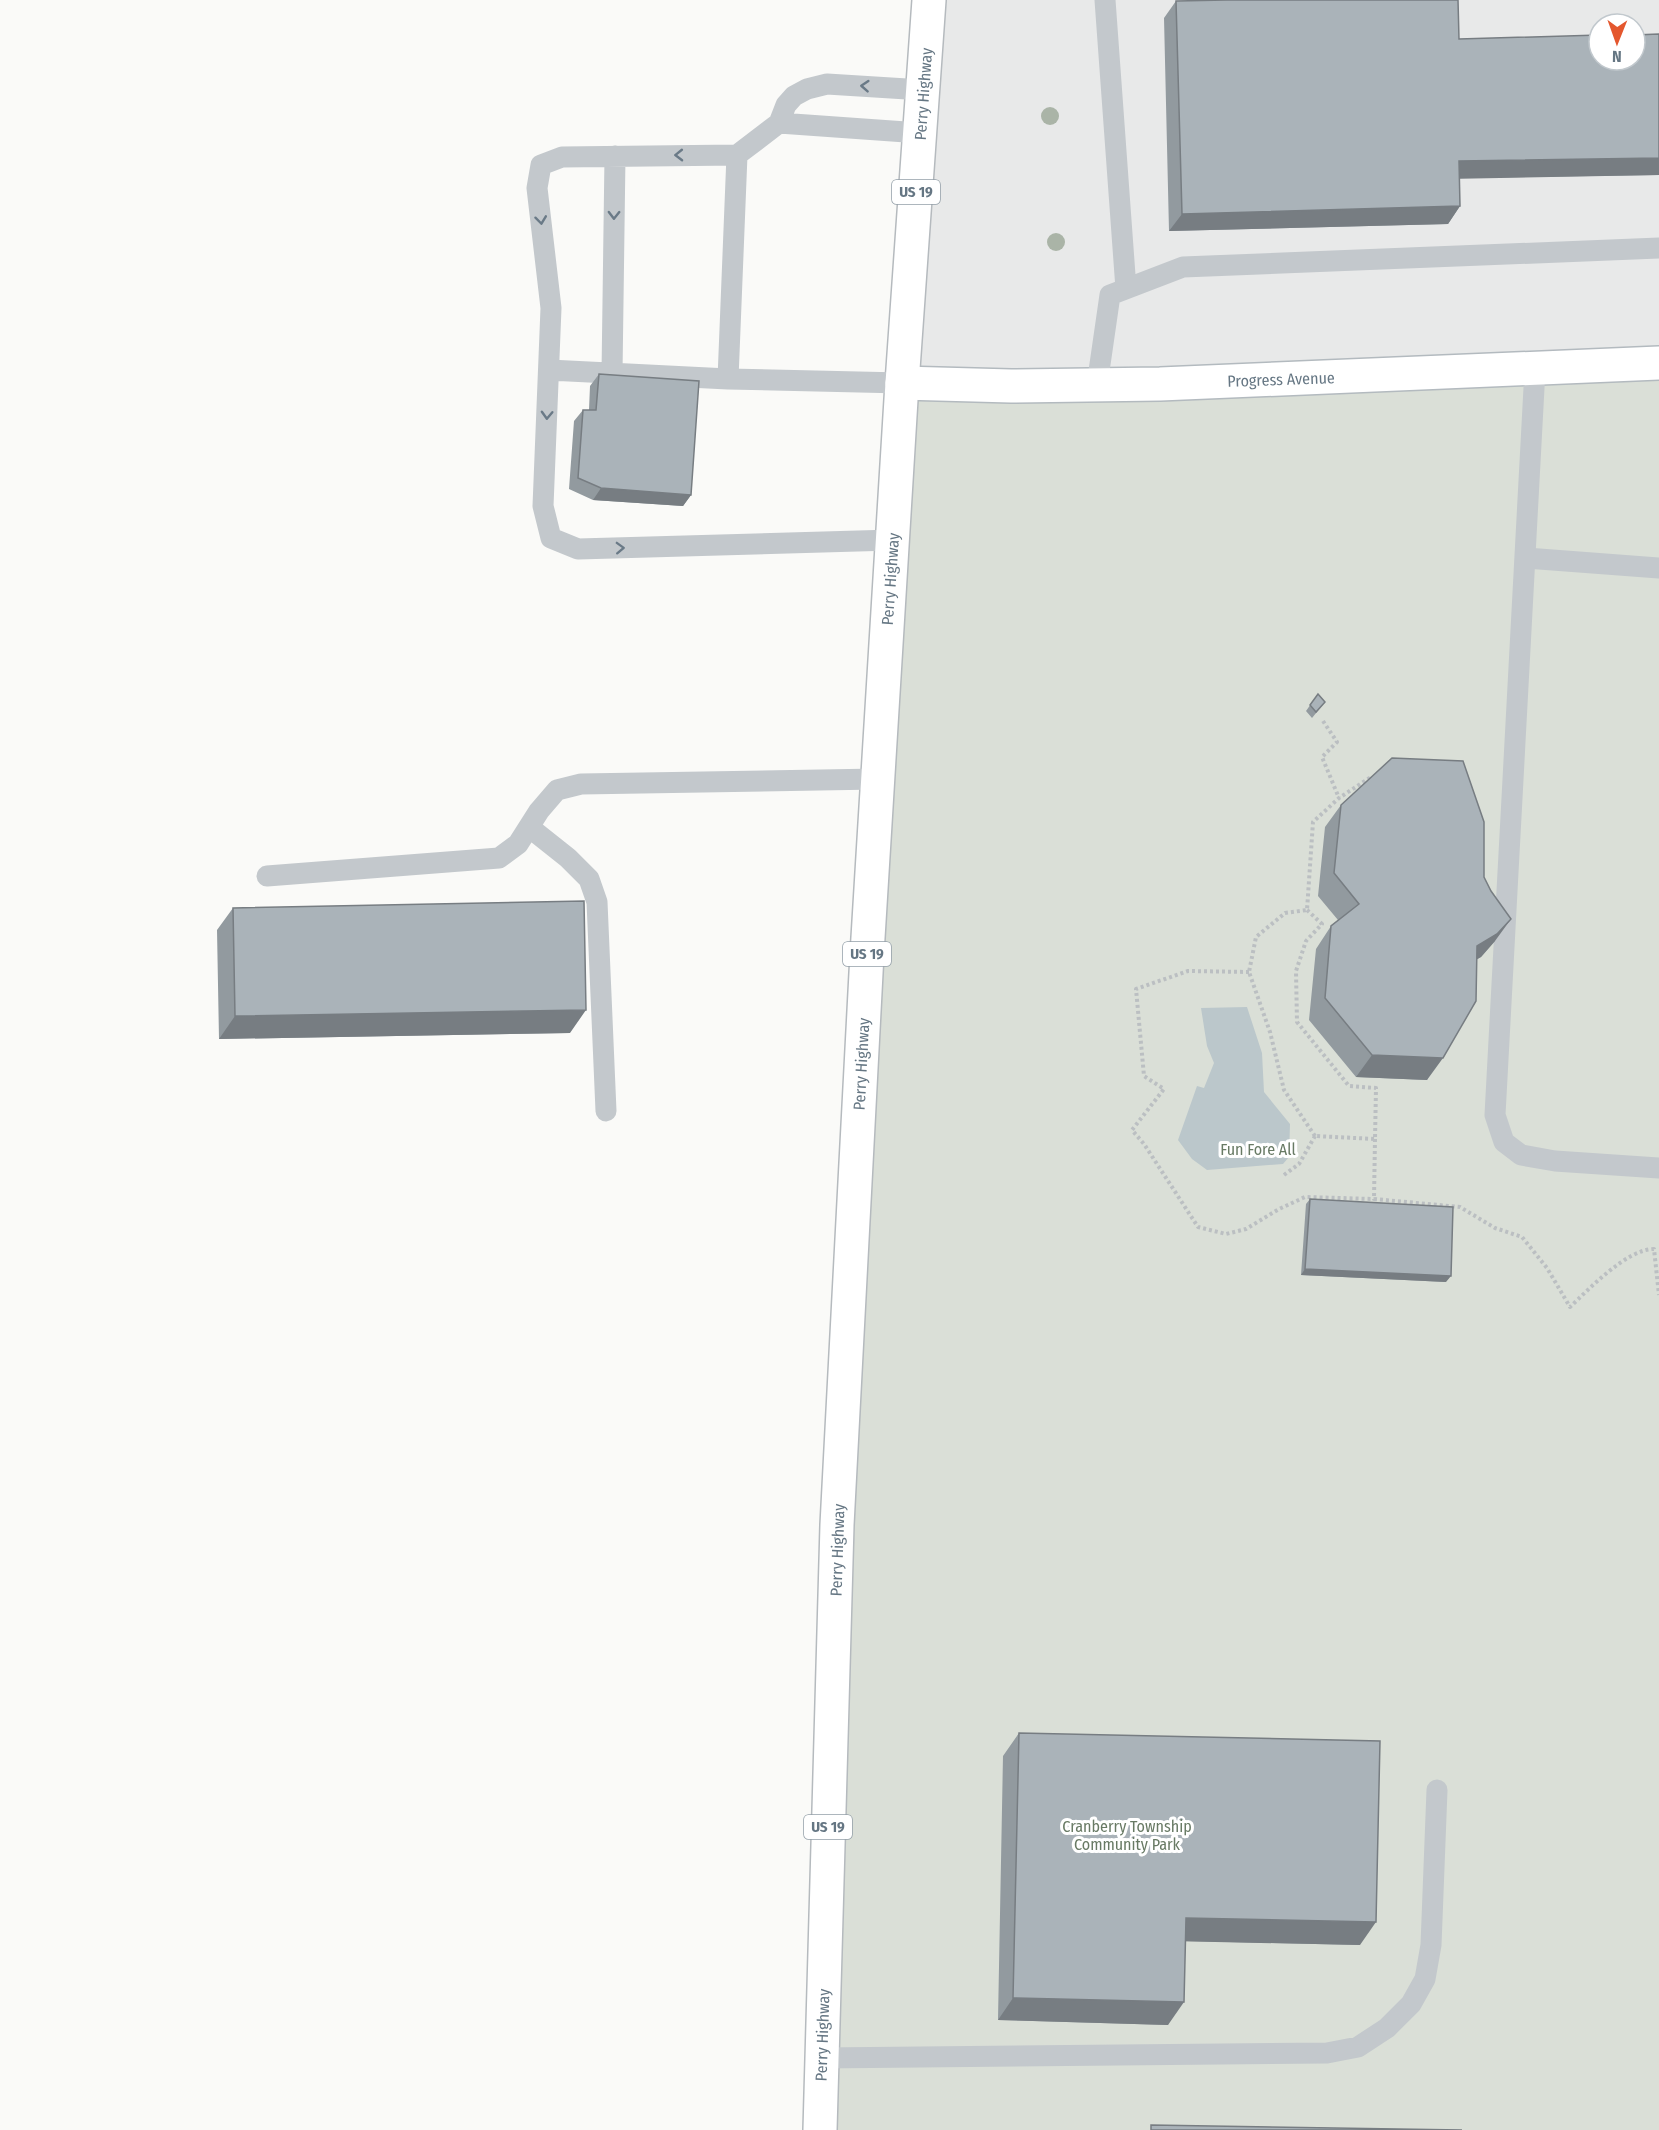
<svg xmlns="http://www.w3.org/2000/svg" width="1659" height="2130" font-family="'Fira Sans Condensed',sans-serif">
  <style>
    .built { fill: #e8e9e9; fill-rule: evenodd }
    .green { fill: #dadfd7 }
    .water { fill: #bbc7cb }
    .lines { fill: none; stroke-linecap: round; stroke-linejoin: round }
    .secondary-casing { stroke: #b3babf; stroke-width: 36 }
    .primary-casing { stroke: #b5babe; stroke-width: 36 }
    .path { stroke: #bbbfc2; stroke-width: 4; stroke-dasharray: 3 3; stroke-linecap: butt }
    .lane { stroke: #c3c8cc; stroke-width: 21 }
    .secondary { stroke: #fff; stroke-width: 33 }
    .primary { stroke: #fff; stroke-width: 33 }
    .tree { fill: #aab4a7 }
    .wall { fill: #929a9f }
    .shaded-wall { fill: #777d82 }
    .building { fill: #aab3b9; stroke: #777d82; stroke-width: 1.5 }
    .oneway { stroke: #6a7a87 }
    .labels { text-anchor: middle; stroke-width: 6; stroke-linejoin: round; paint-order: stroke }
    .shield { fill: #fff; stroke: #939fa8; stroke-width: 1.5 }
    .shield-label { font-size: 15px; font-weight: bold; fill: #657683 }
    .street-label { font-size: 16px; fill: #657683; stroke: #fff }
    .park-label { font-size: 16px; fill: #687a64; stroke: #fff }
  </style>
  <rect width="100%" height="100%" fill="#fafaf8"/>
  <path class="built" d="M929 0H1659V363L902 383ZM1599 24H1635V60H1599Z"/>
  <path class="green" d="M1659 363V2130H826L902 383Z"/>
  <path class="water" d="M1247 1007 1262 1053 1264 1092 1290 1124 1289 1157 1283 1164 1207 1170 1192 1159 1178 1140 1197 1086 1204 1088 1214 1063 1207 1046 1201 1008Z"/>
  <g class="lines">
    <g class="secondary-casing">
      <path id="secondary" d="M902 383 1011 386 1160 384 1659 363"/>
    </g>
    <g class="primary-casing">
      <path id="primary" d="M820 2130 837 1525 867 954 902 383 929 0"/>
    </g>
    <path class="path" d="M1323 721 1337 742 1322 757 1339 798
      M1307 910 1322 924 1306 941 1296 971 1297 1022 1349 1086 1376 1088 1375 1139 1315 1136
      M1249 972 1188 971 1136 989 1144 1076 1164 1089 1132 1130 1144 1144 1198 1227 1226 1234 1246 1229 1279 1209 1305 1197 1374 1199
      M1315 1136 1284 1090 1270 1032 1249 972 1256 937 1285 913 1307 910 1313 822 1339 798 1371 777
      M1375 1139 1374 1199 1460 1207 1495 1228 1522 1237 1547 1268 1570 1307C1589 1289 1627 1249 1654 1249L1659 1295
      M1284 1175 1299 1164 1315 1136"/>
    <path class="lane" d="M1105 0 1126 289
      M779 123 920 133
      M1535 369 1495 1115 1504 1142 1521 1155 1555 1161 1659 1168
      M549 370 728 379 902 383
      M612 374 615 156
      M728 379 737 155
      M1097 385 1110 295 1183 267 1659 248
      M893 540 578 549 551 538 543 506 551 308 537 188 541 165 562 157 737 155 779 123 786 105 794 96 807 89 827 84 923 90
      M1526 558 1659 568
      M529 827 568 858 589 879 597 902 606 1111
      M267 876 499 858 518 844 539 811 557 790 581 784 878 779
      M822 2058 1327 2053 1358 2047 1387 2028 1411 2004 1425 1979 1431 1945 1437 1790"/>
    <use href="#secondary" class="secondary"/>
    <use href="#primary" class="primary"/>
  </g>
  <g class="tree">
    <circle cx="1050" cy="116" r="9"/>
    <circle cx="1056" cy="242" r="9"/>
  </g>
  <path class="wall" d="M1176 1 1459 39 1659 34V175L1460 178V206L1448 224 1169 231 1164 18Z
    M599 374 691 495 683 506 593 500 569 489 574 421 583 410H589L590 386Z
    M1318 694 1325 702 1312 718 1306 711Z
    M1341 805 1484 877 1495 941 1481 957 1477 959 1427 1080 1356 1077 1309 1020 1316 949 1331 926 1338 920 1318 896 1325 827Z
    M233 908 570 1033 219 1039 217 930Z
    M1310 1199 1446 1282 1301 1275 1306 1204Z
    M1019 1733 1360 1945 1186 1941 1168 2025 998 2020 1003 1756Z"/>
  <path class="shaded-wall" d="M1659 158V175L1447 179 1459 161Z
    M1460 206 1448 224 1169 231 1182 214Z
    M601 488 691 495 683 506 593 500Z
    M1511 919 1495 941 1481 957 1462 968 1477 946Z
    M586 1010 570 1033 219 1039 235 1016Z
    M1372 1055 1443 1058 1427 1080 1356 1077Z
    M1305 1269 1451 1276 1446 1282 1301 1275Z
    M1186 1918 1376 1922 1360 1945 1170 1941Z
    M1013 1998 1184 2002 1168 2025 998 2020Z"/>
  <path class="building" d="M1227 0H1458L1459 39 1599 35V60H1635V35L1659 34V158L1459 161 1460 206 1182 214 1176 1Z
    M599 374 699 381 691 495 601 488 578 478 583 410H596Z
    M1318 694 1325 702 1316 712 1310 705Z
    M1392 758 1463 761 1484 822V877L1491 891 1511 919 1497 934 1477 946 1476 1001 1443 1058 1372 1055 1325 998 1331 926 1359 904 1334 873 1341 805Z
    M584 901 586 1010 235 1016 233 908Z
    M1310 1199 1453 1207 1451 1276 1305 1269Z
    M1019 1733 1380 1741 1376 1922 1186 1918 1184 2002 1013 1998Z
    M1151 2125 1462 2130H1151Z"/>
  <defs><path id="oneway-chevron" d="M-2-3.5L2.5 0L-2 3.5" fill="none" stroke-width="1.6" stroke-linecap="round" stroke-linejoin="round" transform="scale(1.5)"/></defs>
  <g class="oneway">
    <use href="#oneway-chevron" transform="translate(865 86) rotate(-176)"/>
    <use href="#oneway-chevron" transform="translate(679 155) rotate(179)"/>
    <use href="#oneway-chevron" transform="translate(614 215) rotate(91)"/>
    <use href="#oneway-chevron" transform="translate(541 220) rotate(83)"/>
    <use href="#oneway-chevron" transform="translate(547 415) rotate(92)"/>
    <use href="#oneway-chevron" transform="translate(620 548) rotate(-2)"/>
  </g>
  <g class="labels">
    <g class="shield">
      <rect x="892" y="180" width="48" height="24" rx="4.5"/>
      <rect x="843" y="942" width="48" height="24" rx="4.5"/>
      <rect x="804" y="1815" width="48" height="24" rx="4.5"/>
    </g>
    <g class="shield-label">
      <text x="916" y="197">US 19</text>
      <text x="867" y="959">US 19</text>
      <text x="828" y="1832">US 19</text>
    </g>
    <g class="street-label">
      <text transform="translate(923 94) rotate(-86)" y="6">Perry Highway</text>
      <text transform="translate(1281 379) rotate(-2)" y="6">Progress Avenue</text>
      <text transform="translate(890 579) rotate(-86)" y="6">Perry Highway</text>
      <text transform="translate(861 1064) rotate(-87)" y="6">Perry Highway</text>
      <text transform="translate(837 1550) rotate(-88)" y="6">Perry Highway</text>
      <text transform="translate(822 2035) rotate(-88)" y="6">Perry Highway</text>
    </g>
    <g class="park-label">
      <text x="1258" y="1155">Fun Fore All</text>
      <text x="1127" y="1832">Cranberry Township<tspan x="1127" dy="18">Community Park</tspan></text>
    </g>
  </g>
  <g transform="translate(1617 42) rotate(181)"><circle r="28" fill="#ffffff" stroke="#c1c8cd" stroke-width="1.5"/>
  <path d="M0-4.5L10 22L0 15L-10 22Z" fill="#e4572e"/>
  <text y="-9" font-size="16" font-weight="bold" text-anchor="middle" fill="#657683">N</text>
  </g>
</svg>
